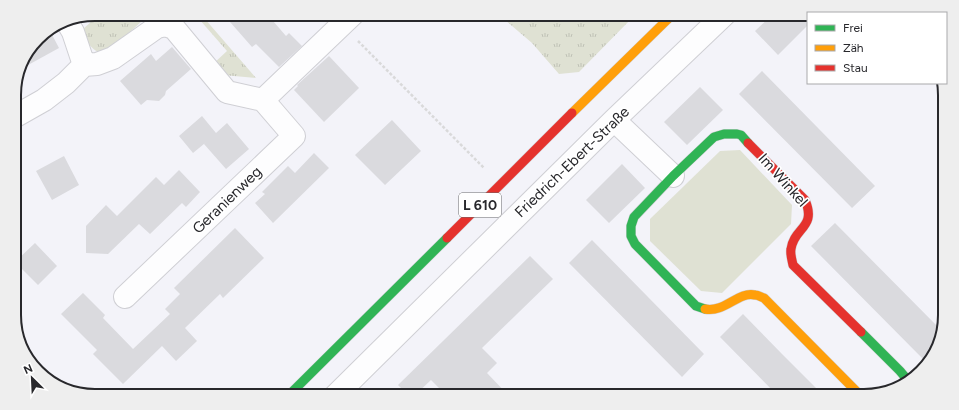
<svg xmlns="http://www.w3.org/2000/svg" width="959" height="410" font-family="Figtree,sans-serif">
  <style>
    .grass { fill: url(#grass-tufts) }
    .park { fill: #dfe1d3 }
    .building { fill: #dadade }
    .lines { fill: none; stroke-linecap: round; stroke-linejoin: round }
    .street-casing { stroke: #cfcfd4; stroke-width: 24 }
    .fast-casing { stroke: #cfcfd4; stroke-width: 10 }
    .slow-casing { stroke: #cfcfd4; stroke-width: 10 }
    .jam-casing { stroke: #cfcfd4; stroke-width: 10 }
    .path { stroke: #d9d9da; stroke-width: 2.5; stroke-dasharray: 3 2; stroke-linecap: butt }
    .street { stroke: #fdfdfe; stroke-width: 22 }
    .fast { stroke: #30b455; stroke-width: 9 }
    .slow { stroke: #ff9f0a; stroke-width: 9 }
    .jam { stroke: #e5322d; stroke-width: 9 }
    .labels { text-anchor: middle; stroke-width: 3.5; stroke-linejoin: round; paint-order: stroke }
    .shield { fill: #fff; stroke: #68686b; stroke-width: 1 }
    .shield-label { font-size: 14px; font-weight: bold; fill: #28282c }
    .street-label { font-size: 15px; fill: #28282c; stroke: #fff }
    .rim { fill: none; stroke: #28282c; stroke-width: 2 }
  </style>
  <defs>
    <pattern id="grass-tufts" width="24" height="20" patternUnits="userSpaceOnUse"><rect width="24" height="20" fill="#dfe1d3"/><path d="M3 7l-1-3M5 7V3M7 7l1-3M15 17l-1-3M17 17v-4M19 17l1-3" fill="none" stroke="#bfc1b5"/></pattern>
  </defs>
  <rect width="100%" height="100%" fill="#f3f3f9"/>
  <path class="grass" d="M100 14H144L142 21 109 51 100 53C91 49 83 39 83 29Z
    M498 14H636L579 72 559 74 532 43Z
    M199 19H205L256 78 223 75 213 64 227 51Z"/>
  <path class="park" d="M740 150 792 205 791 224 722 293 701 291 650 241V219L720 151Z"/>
  <path class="building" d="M223 14H267L286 36 289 33 302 46 279 67 256 44 252 47Z
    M773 14H808V25L778 55 755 31Z
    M49 29 59 48 19 70 22 59 41 34Z
    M172 47 191 69 166 91 165 95 159 101 147 100 141 105 120 81 151 54 156 61Z
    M329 56 359 88 324 122 294 90 298 86 297 85Z
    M762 71 875 186 852 208 739 94Z
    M700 87 723 110 687 145 664 122Z
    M202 116 216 133 227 123 249 149 226 169 204 144 210 139 193 153 179 136Z
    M392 120 421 151 385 185 355 155Z
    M314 153 329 168 273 223 255 203 265 194 262 192 288 166 295 173Z
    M64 156 79 185 52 200 36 171Z
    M622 164 645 188 609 223 586 200Z
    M179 170 200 192 186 207 182 203 150 234 139 224 108 254 86 253V226L106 205 117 216 156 177 164 185Z
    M835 223 942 331 939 344 924 360 811 246Z
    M235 228 264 258 223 298 220 294 185 328 197 341 176 361 162 346 123 384 93 354 97 350 61 314 83 293 105 315 103 318 133 349 170 314 165 309 180 294 174 288Z
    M592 240 704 354 682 377 569 263Z
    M35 243 57 266 38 285 15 262Z
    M530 256 553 279 482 348 497 363 487 373 509 396H447L431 380 414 396H409L398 385Z
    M743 314 782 354 824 396H778L720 337Z"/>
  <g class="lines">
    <g class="street-casing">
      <path id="street" d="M66 20 73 32 84 65
        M263 100 353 14
        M14 117 44 100 66 83 84 65 97 64 113 58 157 27 165 25 174 28 227 92 263 100 294 136 125 297
        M614 120 673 176
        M335 396 614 120 725 14"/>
    </g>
    <g class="fast-casing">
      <path id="fast" d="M705 309 696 306 635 244 631 236V226L634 217 673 176 714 137 724 134H737L741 135 748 143
        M861 332 900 371 905 377 906 383
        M288 396 447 238"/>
    </g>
    <g class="slow-casing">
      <path id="slow" d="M572 113 673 14
        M705 309C725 313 738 291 755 295 758 295 761 297 764 298L861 396"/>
    </g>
    <g class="jam-casing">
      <path id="jam" d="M748 143 805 200C817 228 794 227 791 249 790 254 792 260 793 265L861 332
        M447 238 572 113"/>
    </g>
    <path class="path" d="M90 18 95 14
      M358 41 484 168"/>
    <use href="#street" class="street"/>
    <use href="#fast" class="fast"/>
    <use href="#slow" class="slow"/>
    <use href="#jam" class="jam"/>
  </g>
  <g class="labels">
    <rect class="shield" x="459" y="193" width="42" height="24" rx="3"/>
    <g class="shield-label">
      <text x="480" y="210">L 610</text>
    </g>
    <g class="street-label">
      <text transform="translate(572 162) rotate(-44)" y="5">Friedrich-Ebert-Straße</text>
      <text transform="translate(783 180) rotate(48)" y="5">Im Winkel</text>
      <text transform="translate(227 200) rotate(-44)" y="5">Geranienweg</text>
    </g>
  </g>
  <path d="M0 0H959V410H0ZM95 21H864A74 74 0 0 1 938 95V315A74 74 0 0 1 864 389H95A74 74 0 0 1 21 315V95A74 74 0 0 1 95 21Z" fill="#eee" fill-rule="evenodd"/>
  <path class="rim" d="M95 21H864A74 74 0 0 1 938 95V315A74 74 0 0 1 864 389H95A74 74 0 0 1 21 315V95A74 74 0 0 1 95 21Z"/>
  <rect x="807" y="12" width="140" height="72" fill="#ffffff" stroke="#a9a9ab"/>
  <rect x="815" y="25" width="20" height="6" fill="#30b455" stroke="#a9a9ab"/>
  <text x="843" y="32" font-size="12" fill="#28282c">Frei</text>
  <rect x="815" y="45" width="20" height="6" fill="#ff9f0a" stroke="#a9a9ab"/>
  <text x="843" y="52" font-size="12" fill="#28282c">Zäh</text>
  <rect x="815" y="65" width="20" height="6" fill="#e5322d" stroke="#a9a9ab"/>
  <text x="843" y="72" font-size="12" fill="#28282c">Stau</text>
  <g transform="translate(32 378) rotate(336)" stroke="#ffffff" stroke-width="3" paint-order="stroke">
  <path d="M0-3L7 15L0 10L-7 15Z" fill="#28282c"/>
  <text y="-6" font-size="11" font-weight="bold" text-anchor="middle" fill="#28282c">N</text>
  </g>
</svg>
